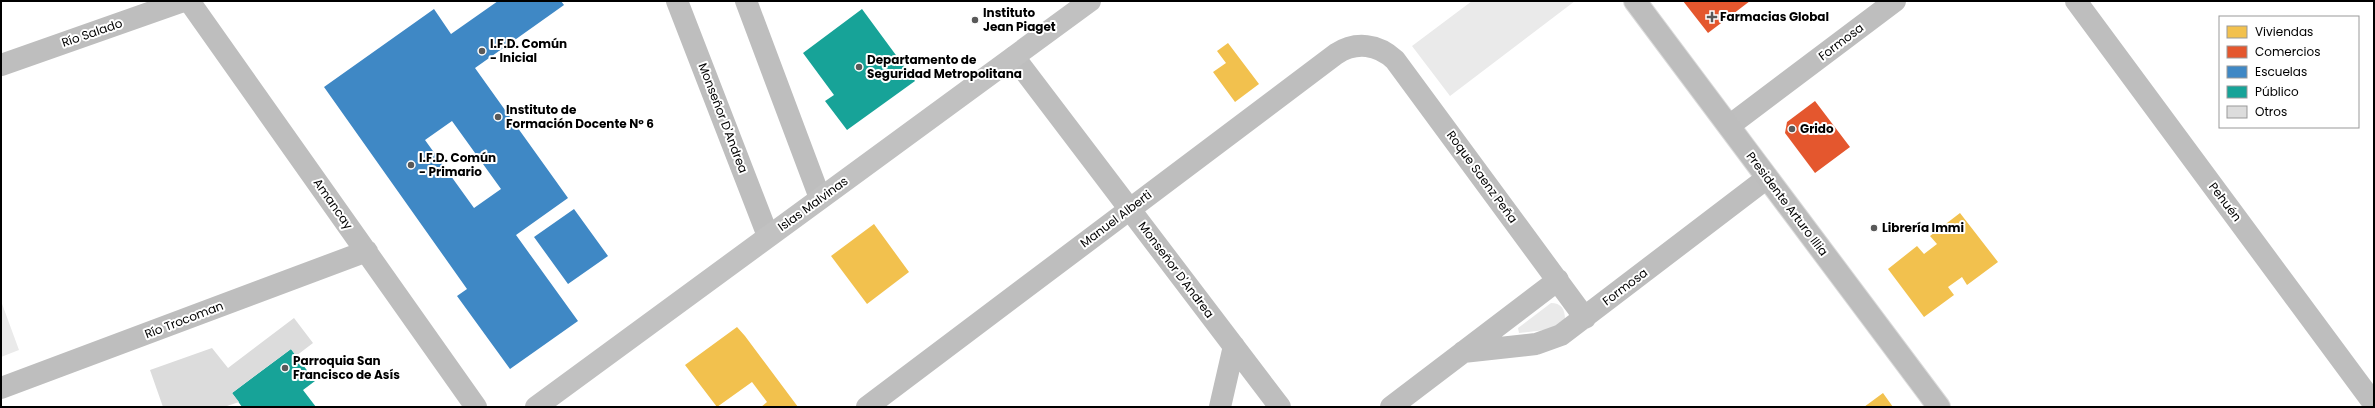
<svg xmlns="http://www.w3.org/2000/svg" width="2375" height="408" font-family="Poppins,sans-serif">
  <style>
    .green { fill: #eaeaea }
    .homes { fill: #f2c14e }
    .shops { fill: #e4572e }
    .schools { fill: #3f88c5; fill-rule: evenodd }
    .public { fill: #17a398 }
    .building { fill: #dcdcdc }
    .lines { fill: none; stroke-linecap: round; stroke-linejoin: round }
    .primary-casing { stroke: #dbdbdb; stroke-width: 24 }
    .minor { stroke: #bebebe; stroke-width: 22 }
    .secondary { stroke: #c1c1c1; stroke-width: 22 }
    .primary { stroke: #bdbdbd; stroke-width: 22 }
    .poi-dot { fill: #595959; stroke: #fff; stroke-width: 1.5 }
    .labels { text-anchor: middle; stroke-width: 4; stroke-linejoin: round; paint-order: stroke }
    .poi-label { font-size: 12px; font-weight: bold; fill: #000; stroke: #fff; text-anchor: start }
    .street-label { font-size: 12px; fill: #000; stroke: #fff }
  </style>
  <rect width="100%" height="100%" fill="#fff"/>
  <path class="green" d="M1472 1H1575L1450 96 1412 46Z
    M1 301 19 350 1 357Z
    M1551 303C1561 303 1565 309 1565 319L1553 329 1519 333 1518 328Z"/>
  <path class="homes" d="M1228 43 1259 84 1235 102 1213 72 1226 63 1217 51Z
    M1960 213 1998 262 1967 285 1962 277 1948 287 1954 295 1924 317 1888 269 1917 246 1924 254 1937 244 1930 236Z
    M874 224 909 272 867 304 831 256Z
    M737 327 745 336 798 407H761L767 402 752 382 717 407 685 365Z
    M1883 393 1893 407H1864Z"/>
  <path class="shops" d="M1683 1H1750L1708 33Z
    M1815 101 1850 147 1815 173 1785 133 1787 122Z"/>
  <path class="schools" d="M498 1H561L564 5 475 68 568 198 516 235 578 321 510 369 457 296 467 289 324 87 434 9 451 34ZM452 121 501 189 474 208 425 140Z
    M574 209 608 256 568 284 534 237Z"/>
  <path class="public" d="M862 9 915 81 847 130 825 101 834 95 803 53Z
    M291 349 315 381 303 390 316 407H242L232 393Z"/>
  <path class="building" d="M294 318 313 343 296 356 291 349 232 393 239 402 224 407H163L150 370 212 348 228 368Z"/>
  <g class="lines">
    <g class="primary-casing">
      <path id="primary" d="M1635 1 1939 407"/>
    </g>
    <path class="minor" d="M189 1 476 407
      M677 1 768 236
      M746 1 820 198
      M2076 1 2374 404
      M1014 57 1280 407
      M1 65 183 1
      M1729 126 1895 1
      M1463 352 1536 344 1561 335 1767 178
      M1 388 367 251
      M867 407 1336 54C1356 41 1378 44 1395 60L1585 318
      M1220 407 1234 346
      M1391 407 1558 280"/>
    <path class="secondary" d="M536 407 1090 1"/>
    <use href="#primary" class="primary"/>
  </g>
  <g class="poi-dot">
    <path d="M1710 11h4v4h4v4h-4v4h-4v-4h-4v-4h4z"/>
    <circle cx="975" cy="20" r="4"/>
    <circle cx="482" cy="51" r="4"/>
    <circle cx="859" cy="67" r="4"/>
    <circle cx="498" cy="117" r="4"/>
    <circle cx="1792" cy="129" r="4"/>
    <circle cx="411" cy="165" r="4"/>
    <circle cx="1874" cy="228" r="4"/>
    <circle cx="285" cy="368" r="4"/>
  </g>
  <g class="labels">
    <g class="poi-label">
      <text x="983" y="17">Instituto<tspan x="983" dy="14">Jean Piaget</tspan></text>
      <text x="1720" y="21">Farmacias Global</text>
      <text x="490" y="48">I.F.D. Común<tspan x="490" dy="14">- Inicial</tspan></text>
      <text x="867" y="64">Departamento de<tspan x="867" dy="14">Seguridad Metropolitana</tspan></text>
      <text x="506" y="114">Instituto de<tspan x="506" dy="14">Formación Docente N° 6</tspan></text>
      <text x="1800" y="133">Grido</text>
      <text x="419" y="162">I.F.D. Común<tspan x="419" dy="14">- Primario</tspan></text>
      <text x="1882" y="232">Librería Immi</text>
      <text x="293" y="365">Parroquia San<tspan x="293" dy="14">Francisco de Asís</tspan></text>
    </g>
    <g class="street-label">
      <text transform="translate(92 33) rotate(-19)" y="4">Río Salado</text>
      <text transform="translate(1841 42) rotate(-37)" y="4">Formosa</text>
      <text transform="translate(723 118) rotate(69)" y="4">Monseñor D'Andrea</text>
      <text transform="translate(1482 177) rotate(54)" y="4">Roque Saenz Peña</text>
      <text transform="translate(2225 202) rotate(53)" y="4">Pehuén</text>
      <text transform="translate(333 204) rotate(55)" y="4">Amancay</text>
      <text transform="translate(813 204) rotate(-36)" y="4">Islas Malvinas</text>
      <text transform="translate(1787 204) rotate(53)" y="4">Presidente Arturo Illia</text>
      <text transform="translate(1116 219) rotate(-37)" y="4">Manuel Alberti</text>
      <text transform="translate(1176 270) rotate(53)" y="4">Monseñor D'Andrea</text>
      <text transform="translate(1625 287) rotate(-37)" y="4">Formosa</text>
      <text transform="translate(184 320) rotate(-21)" y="4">Río Trocoman</text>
    </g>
  </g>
  <rect width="2375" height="408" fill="none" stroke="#000000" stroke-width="4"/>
  <rect x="2219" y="16" width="140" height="112" fill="#ffffff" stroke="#999999"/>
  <rect x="2227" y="26" width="20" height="12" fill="#f2c14e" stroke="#999999"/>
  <text x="2255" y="36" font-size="12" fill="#000000">Viviendas</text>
  <rect x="2227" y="46" width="20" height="12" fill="#e4572e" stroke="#999999"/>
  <text x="2255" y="56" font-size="12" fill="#000000">Comercios</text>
  <rect x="2227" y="66" width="20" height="12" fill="#3f88c5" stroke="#999999"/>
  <text x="2255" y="76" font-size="12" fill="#000000">Escuelas</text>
  <rect x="2227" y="86" width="20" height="12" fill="#17a398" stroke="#999999"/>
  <text x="2255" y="96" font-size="12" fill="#000000">Público</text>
  <rect x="2227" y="106" width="20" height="12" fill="#dcdcdc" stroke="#999999"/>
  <text x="2255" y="116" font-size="12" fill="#000000">Otros</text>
</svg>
